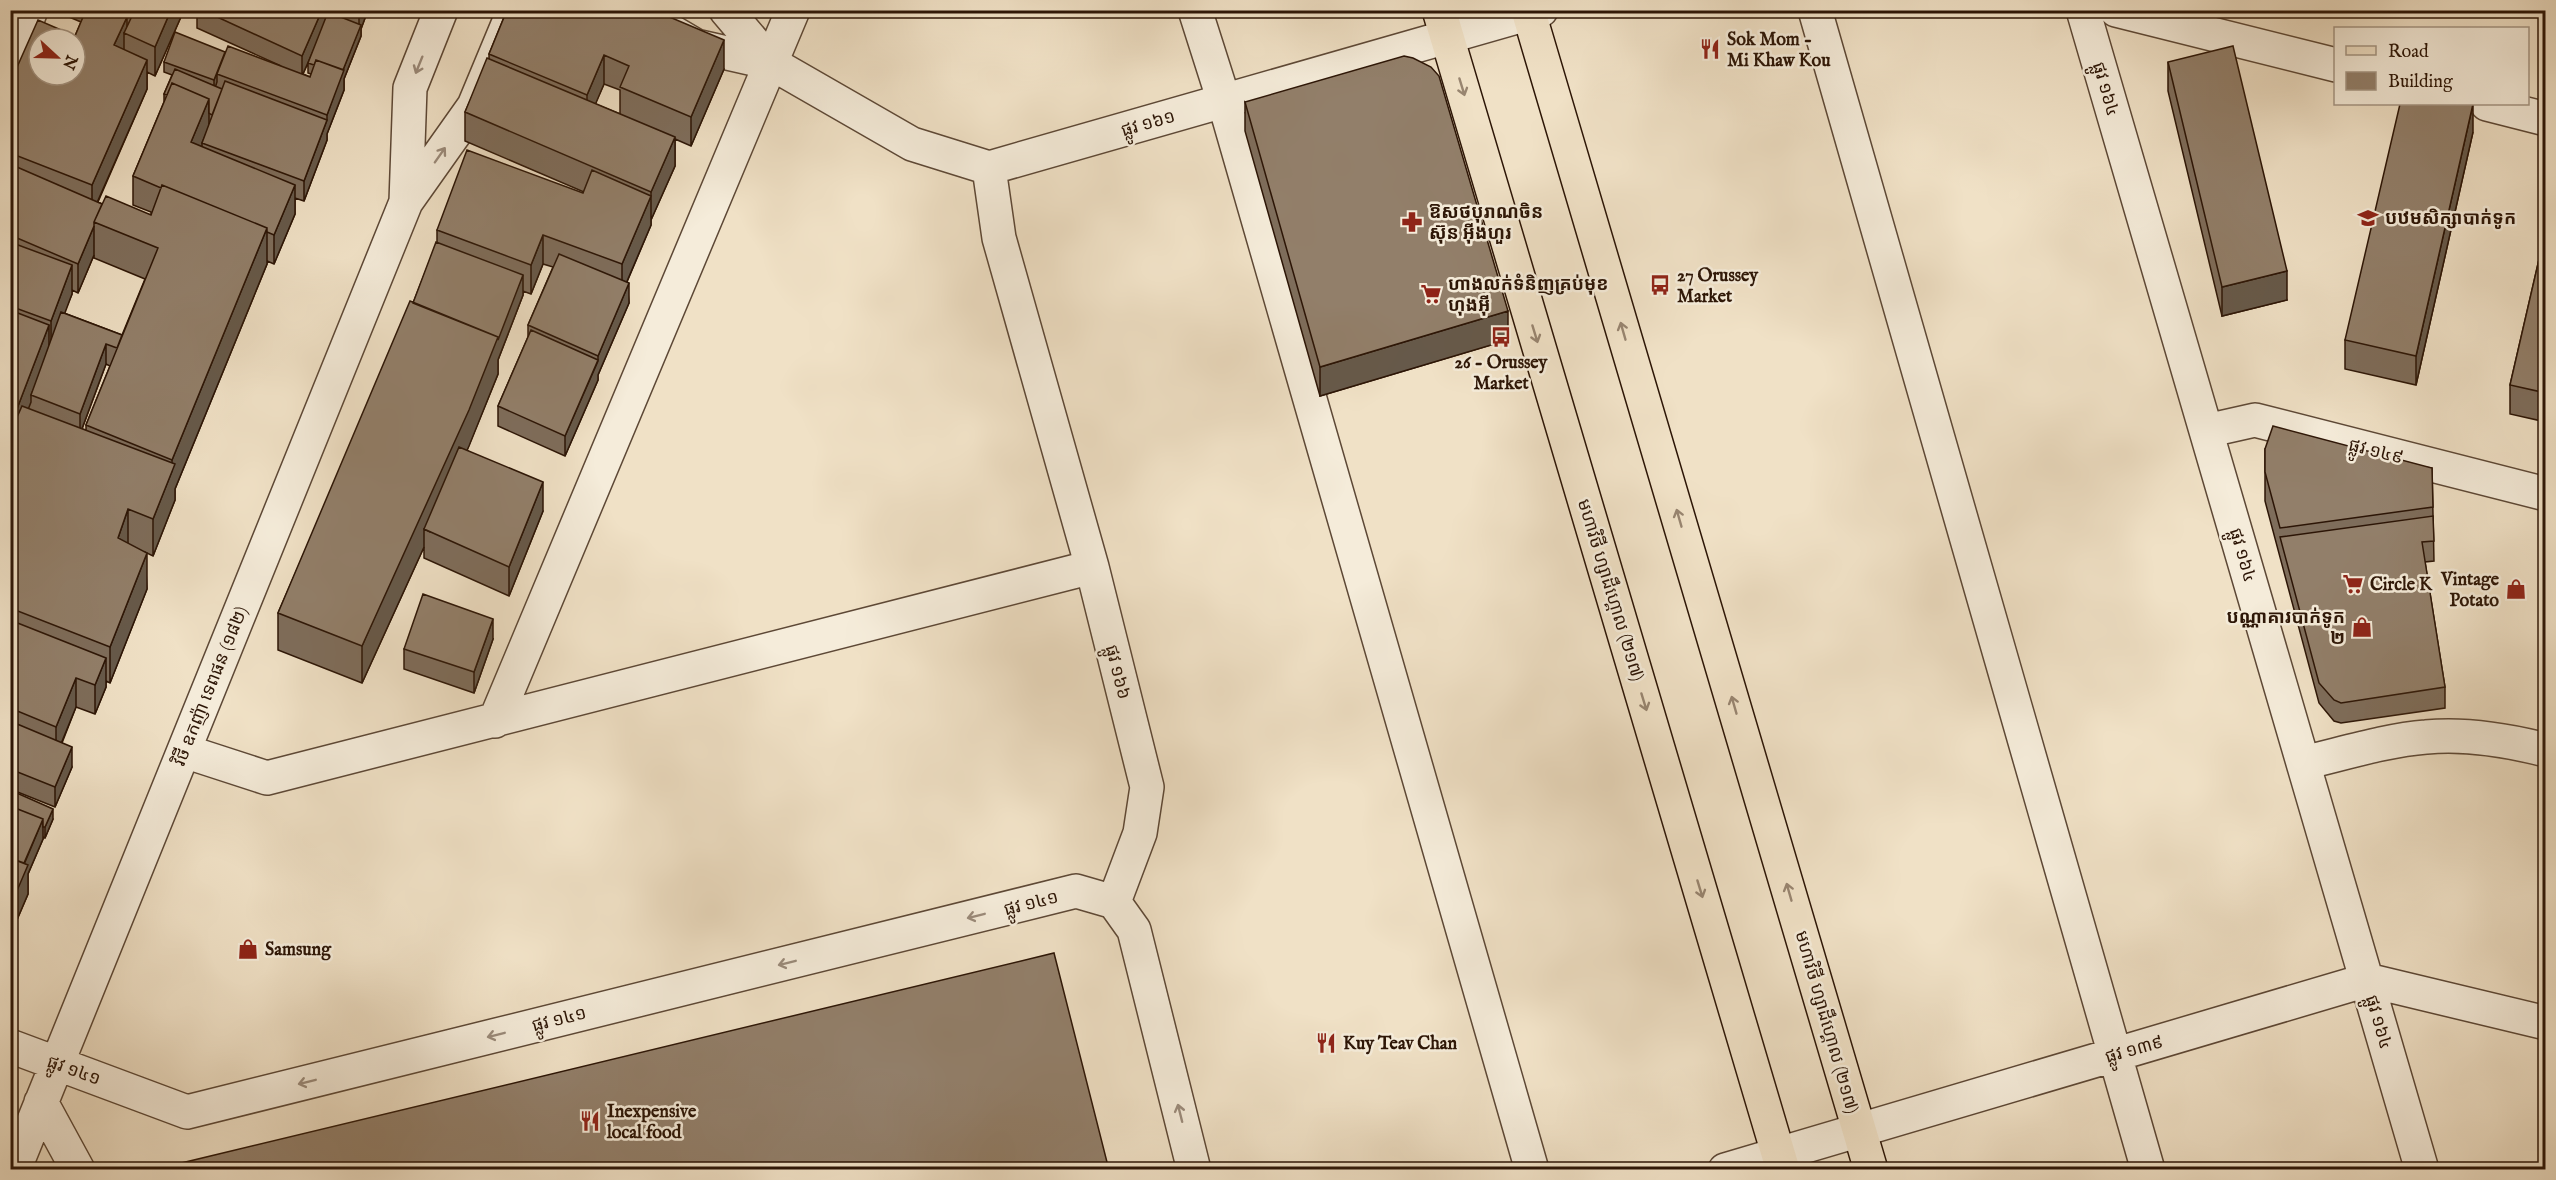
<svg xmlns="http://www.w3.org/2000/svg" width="2556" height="1180" font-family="'IM FELL English','Noto Sans Khmer',serif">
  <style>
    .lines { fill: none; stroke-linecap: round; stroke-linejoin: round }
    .minor-casing { stroke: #5d4836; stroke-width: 36 }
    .major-casing { stroke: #2c1506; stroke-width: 36 }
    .minor { stroke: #f5ecda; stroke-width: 33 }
    .major { stroke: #f0e1c6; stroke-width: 33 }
    .wall { fill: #7e6d5b; stroke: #2c1506; stroke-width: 1.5; fill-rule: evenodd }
    .shaded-wall { fill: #66594a; stroke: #2c1506; stroke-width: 1.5 }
    .building { fill: #927f6a; stroke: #2c1506; stroke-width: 1.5; fill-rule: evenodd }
    .oneway { stroke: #9b8b7b }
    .oneway2 { stroke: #988570 }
    .labels { text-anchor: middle; stroke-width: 5; stroke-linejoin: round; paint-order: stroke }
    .poi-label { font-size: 18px; font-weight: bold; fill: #2c1506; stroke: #f5ecda; text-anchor: start }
    .street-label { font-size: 18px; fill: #2c1506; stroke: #f5ecda }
  </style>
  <rect width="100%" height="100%" fill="#f0e1c6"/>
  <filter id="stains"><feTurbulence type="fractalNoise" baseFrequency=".00333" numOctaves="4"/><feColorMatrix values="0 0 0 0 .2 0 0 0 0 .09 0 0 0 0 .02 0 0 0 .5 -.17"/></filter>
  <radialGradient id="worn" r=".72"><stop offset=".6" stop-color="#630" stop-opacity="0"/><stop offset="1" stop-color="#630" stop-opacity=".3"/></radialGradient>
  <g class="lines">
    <g class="minor-casing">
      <path id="minor" d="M635 10 696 46 771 63 912 144 989 168 1541 10
        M726 10 771 63
        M1195 10 1224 101 1532 1170
        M1815 10 2148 1170
        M2083 10 2422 1170
        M2116 10 2336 65
        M10 64 31 10
        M2487 104 2546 119
        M989 168 999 238 1092 567 1147 787 1140 833 1114 902
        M406 202 410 88 441 10
        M2206 431 2255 420 2546 494
        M495 721 793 10
        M184 751 267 778 1092 567
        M2303 763C2342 754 2387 740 2426 737 2466 733 2507 740 2546 750
        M1114 902 1134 930 1194 1170
        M10 1046 187 1112 1076 891 1114 902
        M41 1102 78 1170
        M14 1170 406 202 474 106 514 10
        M1725 1170 2367 980 2546 1023"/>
    </g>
    <g class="major-casing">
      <path id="major" d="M1439 10 1783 1170
        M1528 10 1871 1170"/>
    </g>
    <use href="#minor" class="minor"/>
    <use href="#major" class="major"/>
  </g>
  <path class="wall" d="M69 10H184L155 76 147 72V89L98 202 102 204 151 215V212L133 205V176L164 102V94L172 75 164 72V62L225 52 281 66 197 28V10H368L361 29V36L344 79V90L327 134V140L304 201 295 198V214L274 264 267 261V264L175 489V500L153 556 145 552 147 589 110 683 106 681V687L95 714 76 707 62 743 72 767 55 807 10 789V83L75 36 81 22 69 17ZM312 54 308 63V73L311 74 310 77 303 74ZM94 255V258L145 279 122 335 64 313 72 294V290L78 293ZM106 364 110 366 86 425V430L82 429Z
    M507 10 724 69 691 146 675 139V166L651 220V225L627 282 629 303 598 375V380L565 456 498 426V406L528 337V325L553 267 543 264 531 294 523 291V295L498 360V374L467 450 543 511 509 596 424 558V547L362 683 278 650V613L413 303 437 242V230L583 193 584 192 465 141V112L489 59V54ZM604 84 620 90V114L595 104Z
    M2168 62 2287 300 2222 316 2168 91Z
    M1245 102 1508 340 1320 396 1245 131Z
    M2473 132 2416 385 2345 369V340Z
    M2546 229V422L2510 414V385Z
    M2265 449 2432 468 2434 561 2425 562 2445 687V708L2341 723 2334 721 2319 703 2265 501Z
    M493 639 474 693 404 669V649Z
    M10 790 53 819 45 838 43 837V839L28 874V894L10 936Z"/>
  <path class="shaded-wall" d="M171 10H184L155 76V47Z
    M322 10H326V22L302 76V56Z
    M359 10H368L361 29V36L344 79V90L327 134V140L304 201V181L327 120V115L341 75 359 29Z
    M127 17V34L124 33V52L114 45Z
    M724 40V69L691 146V117Z
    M225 52 217 74V82L214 91V80Z
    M604 55V84L587 124V95Z
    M147 60V89L92 214V185Z
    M209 99V127L202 143V146L191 171V142Z
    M2473 104V132L2416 385V356Z
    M675 137V166L651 220V192Z
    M295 185V214L274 264V235Z
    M651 196V225L622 293V264Z
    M94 226V255L78 293V264Z
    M267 228V264L175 489V500L153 556V519L172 471V460Z
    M543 235V264L531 294V265Z
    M72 265V294L51 350V321Z
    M2287 271V300L2222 316V287Z
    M523 275V295L498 360V374L469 446 430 532 424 529V547L362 683V646Z
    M629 283V303L598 375V380L565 456V436L598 361V356Z
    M1508 311V340L1320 396V367Z
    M49 325V354L31 395V402L10 456V427Z
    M106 344V364L80 434V414Z
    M543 482V511L509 596V567Z
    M128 509V545L118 538Z
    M147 553V589L110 683V647Z
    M493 619V639L474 693V672Z
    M106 658V687L95 714V685Z
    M76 678V707L56 756V727Z
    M72 747V767L55 807V787Z
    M53 809V819L45 838V827Z
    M43 819V839L28 874V894L10 936V907L23 867Z"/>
  <path class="building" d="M86 10H112L127 17 114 45 147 60 92 185 10 153V83L38 20 75 36ZM39 39H75V75H39Z
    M119 10H171L155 47 124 33 132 16Z
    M202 10H322L302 56Z
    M507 10H653L724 40 691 117 620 87 629 66 604 55 587 95 489 54Z
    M328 12 361 25 343 70 316 60 314 65 308 63Z
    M175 32 225 52 214 80 164 62Z
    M228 46 310 77 316 60 344 70 327 115 217 74Z
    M2233 46 2287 271 2222 287 2168 62Z
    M1404 56 1413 58 1431 67 1439 76 1508 311 1320 367 1245 102Z
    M487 58 675 137 651 192 465 112Z
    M175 69 222 89 212 115 209 113V99L172 83 167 95 164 94Z
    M225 81 327 120 304 181 202 143Z
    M172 83 209 99 191 142 295 185 274 235 267 232V228L162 185 161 188 133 176Z
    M2400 104H2473L2416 356 2345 340Z
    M467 150 583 193 592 170 651 196 622 264 543 235 531 265 437 230Z
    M10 164 102 204 94 222V226L78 264 10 235Z
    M162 185 267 228 172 460 86 425 158 248 94 222 106 196 151 215Z
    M2546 229V393L2510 385Z
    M10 242 72 265 51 321 10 306Z
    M436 242 523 275 498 340V337L413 303Z
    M559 254 629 283 598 356 528 325Z
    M410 301 498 337 469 410 362 646 278 613Z
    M10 310 49 325 10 427Z
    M61 312 122 335 117 348 106 344 80 414 31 395Z
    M531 330 598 360 565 436 498 406Z
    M22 406 175 464 153 519 128 509 118 538 147 553 110 647 10 608V433Z
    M2273 426 2432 468 2433 507 2280 528 2265 472V449Z
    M459 447 543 482 509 567 424 529Z
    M2433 516 2434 541 2422 542 2445 687 2341 703 2334 700 2319 683 2280 537Z
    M423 594 493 619 474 672 404 649Z
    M10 620 106 658 95 685 76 678 56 727 10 708Z
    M10 721 72 747 55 787 10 769Z
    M10 790 53 809 45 827H43V819L10 806Z
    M10 806 43 819 24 863 10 858Z
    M10 858 28 865 10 907Z
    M1054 953 1109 1170H164L165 1167Z"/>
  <defs><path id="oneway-shaft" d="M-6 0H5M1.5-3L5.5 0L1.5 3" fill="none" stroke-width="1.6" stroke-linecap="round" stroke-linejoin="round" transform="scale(1.5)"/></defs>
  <g class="oneway">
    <use href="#oneway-shaft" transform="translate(419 65) rotate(112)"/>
    <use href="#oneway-shaft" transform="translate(440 155) rotate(-55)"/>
    <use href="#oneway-shaft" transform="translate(976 916) rotate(166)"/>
    <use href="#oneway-shaft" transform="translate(787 963) rotate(166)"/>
    <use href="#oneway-shaft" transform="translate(496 1035) rotate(166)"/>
    <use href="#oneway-shaft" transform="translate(307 1082) rotate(166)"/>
    <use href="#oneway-shaft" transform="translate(1180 1113) rotate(-104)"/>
  </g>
  <g class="oneway2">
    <use href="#oneway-shaft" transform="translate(1462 87) rotate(73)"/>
    <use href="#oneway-shaft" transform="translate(1623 331) rotate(-106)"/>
    <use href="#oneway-shaft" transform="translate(1535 334) rotate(73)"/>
    <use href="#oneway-shaft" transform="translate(1679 518) rotate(-106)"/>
    <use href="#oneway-shaft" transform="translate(1644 702) rotate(73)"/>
    <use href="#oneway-shaft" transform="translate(1734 705) rotate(-106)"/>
    <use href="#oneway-shaft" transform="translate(1700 889) rotate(73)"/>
    <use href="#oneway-shaft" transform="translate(1789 892) rotate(-106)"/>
  </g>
  <defs>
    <g id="restaurant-bare" transform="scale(1.62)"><path d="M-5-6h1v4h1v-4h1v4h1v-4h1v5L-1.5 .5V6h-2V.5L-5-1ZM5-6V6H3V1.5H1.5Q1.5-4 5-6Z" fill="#8f2418" stroke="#f5ecda" stroke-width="2.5" paint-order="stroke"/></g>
    <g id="school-bare" transform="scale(1.62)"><path d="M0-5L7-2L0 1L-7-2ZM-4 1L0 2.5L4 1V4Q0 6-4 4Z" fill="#8f2418" stroke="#f5ecda" stroke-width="2.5" paint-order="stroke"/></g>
    <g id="pharmacy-bare" transform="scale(1.62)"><path d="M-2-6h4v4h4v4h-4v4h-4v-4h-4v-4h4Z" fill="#8f2418" stroke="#f5ecda" stroke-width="2.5" paint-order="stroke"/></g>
    <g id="bus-bare" transform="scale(1.62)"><path d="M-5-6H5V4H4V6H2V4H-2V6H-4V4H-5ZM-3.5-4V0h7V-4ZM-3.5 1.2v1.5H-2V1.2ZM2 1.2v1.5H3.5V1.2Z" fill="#8f2418" stroke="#f5ecda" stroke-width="2.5" paint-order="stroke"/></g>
    <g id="supermarket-bare" transform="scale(1.62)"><path d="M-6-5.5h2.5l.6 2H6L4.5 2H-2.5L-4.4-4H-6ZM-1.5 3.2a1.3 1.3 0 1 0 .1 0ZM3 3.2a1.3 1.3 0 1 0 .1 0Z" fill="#8f2418" stroke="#f5ecda" stroke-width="2.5" paint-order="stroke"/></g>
    <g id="shop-bare" transform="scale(1.62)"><path d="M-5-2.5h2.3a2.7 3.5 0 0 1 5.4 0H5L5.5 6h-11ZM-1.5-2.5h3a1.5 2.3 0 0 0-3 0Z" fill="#8f2418" stroke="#f5ecda" stroke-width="2.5" paint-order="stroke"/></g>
  </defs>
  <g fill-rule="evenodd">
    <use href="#restaurant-bare" x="1710" y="49"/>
    <use href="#school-bare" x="2368" y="218"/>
    <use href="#pharmacy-bare" x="1412" y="222"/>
    <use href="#bus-bare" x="1660" y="285"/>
    <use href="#supermarket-bare" x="1431" y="294"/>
    <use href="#bus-bare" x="1501" y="337"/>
    <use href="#supermarket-bare" x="2353" y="584"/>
    <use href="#shop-bare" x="2516" y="589"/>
    <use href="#shop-bare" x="2362" y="627"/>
    <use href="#shop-bare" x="248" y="949"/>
    <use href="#restaurant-bare" x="1326" y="1043"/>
    <use href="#restaurant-bare" x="590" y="1121"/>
  </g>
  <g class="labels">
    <g class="poi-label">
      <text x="1727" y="45">Sok Mom -<tspan x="1727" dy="21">Mi Khaw Kou</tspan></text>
      <text x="1429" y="218">ឱសថបុរាណចិន<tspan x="1429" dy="21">ស៊ុន អ៊ីងហួរ</tspan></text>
      <text x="2385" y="224">បឋមសិក្សាបាក់ទូក</text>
      <text x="1677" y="281">27 Orussey<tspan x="1677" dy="21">Market</tspan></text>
      <text x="1448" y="290">ហាងលក់ទំនិញគ្រប់មុខ<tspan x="1448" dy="21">ហុងអ៊ី</tspan></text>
      <text x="1501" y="368" text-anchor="middle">26 - Orussey<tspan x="1501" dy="21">Market</tspan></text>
      <text x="2499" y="585" text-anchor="end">Vintage<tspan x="2499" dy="21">Potato</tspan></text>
      <text x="2370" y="590">Circle K</text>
      <text x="2345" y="623" text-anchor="end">បណ្ណាគារបាក់ទូក<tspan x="2345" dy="21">២</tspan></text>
      <text x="265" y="955">Samsung</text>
      <text x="1343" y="1049">Kuy Teav Chan</text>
      <text x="607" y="1117">Inexpensive<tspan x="607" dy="21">local food</tspan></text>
    </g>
    <g class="street-label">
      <text transform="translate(2106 89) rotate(74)" y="6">ផ្លូវ ១៦៤</text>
      <text transform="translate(1148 123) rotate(-16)" y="6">ផ្លូវ ១៦១</text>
      <text transform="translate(2376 451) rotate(14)" y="6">ផ្លូវ ១៤៩</text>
      <text transform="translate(2243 555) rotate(74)" y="6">ផ្លូវ ១៦៤</text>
      <text transform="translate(1611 590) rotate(73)" y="6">មហាវិថី ហ្សាដឹហ្គោល (២១៧)</text>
      <text transform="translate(1118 672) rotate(76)" y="6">ផ្លូវ ១៦៦</text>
      <text transform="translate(210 686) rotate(-68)" y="6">វិថី ឧកញ៉ា ទេពផន (១៨២)</text>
      <text transform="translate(1031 903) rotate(-14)" y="6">ផ្លូវ ១៤១</text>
      <text transform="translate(559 1019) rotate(-14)" y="6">ផ្លូវ ១៤១</text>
      <text transform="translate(1827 1022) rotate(74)" y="6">មហាវិថី ហ្សាដឹហ្គោល (២១៧)</text>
      <text transform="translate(2379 1022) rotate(74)" y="6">ផ្លូវ ១៦៤</text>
      <text transform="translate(2134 1049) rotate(-16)" y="6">ផ្លូវ ១៣៩</text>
      <text transform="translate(74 1070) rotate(20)" y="6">ផ្លូវ ១៤១</text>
    </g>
  </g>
  <rect width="2556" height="1180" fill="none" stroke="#f0e1c6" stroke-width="36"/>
  <rect x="12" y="12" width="2532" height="1156" fill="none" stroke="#2c1506" stroke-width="3"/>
  <rect x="18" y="18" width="2520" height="1144" fill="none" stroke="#2c1506" stroke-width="1.5"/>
  <rect x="2334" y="27" width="195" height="78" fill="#f5ecda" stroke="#a59685" stroke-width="1.5"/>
  <rect x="2346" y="46" width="30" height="9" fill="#f0e1c6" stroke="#a59685" stroke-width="1.5"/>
  <text x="2388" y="57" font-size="18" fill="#2c1506">Road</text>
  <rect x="2346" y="72" width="30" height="18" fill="#927f6a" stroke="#a59685" stroke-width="1.5"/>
  <text x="2388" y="87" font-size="18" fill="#2c1506">Building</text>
  <g transform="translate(57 57) rotate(112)"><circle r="28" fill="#f5ecda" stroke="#a59685" stroke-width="1.5"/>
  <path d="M0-4.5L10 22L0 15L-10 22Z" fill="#8f2418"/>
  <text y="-9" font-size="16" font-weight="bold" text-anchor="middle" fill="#2c1506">N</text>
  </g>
  <rect width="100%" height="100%" filter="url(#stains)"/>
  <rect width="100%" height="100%" fill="url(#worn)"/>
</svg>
